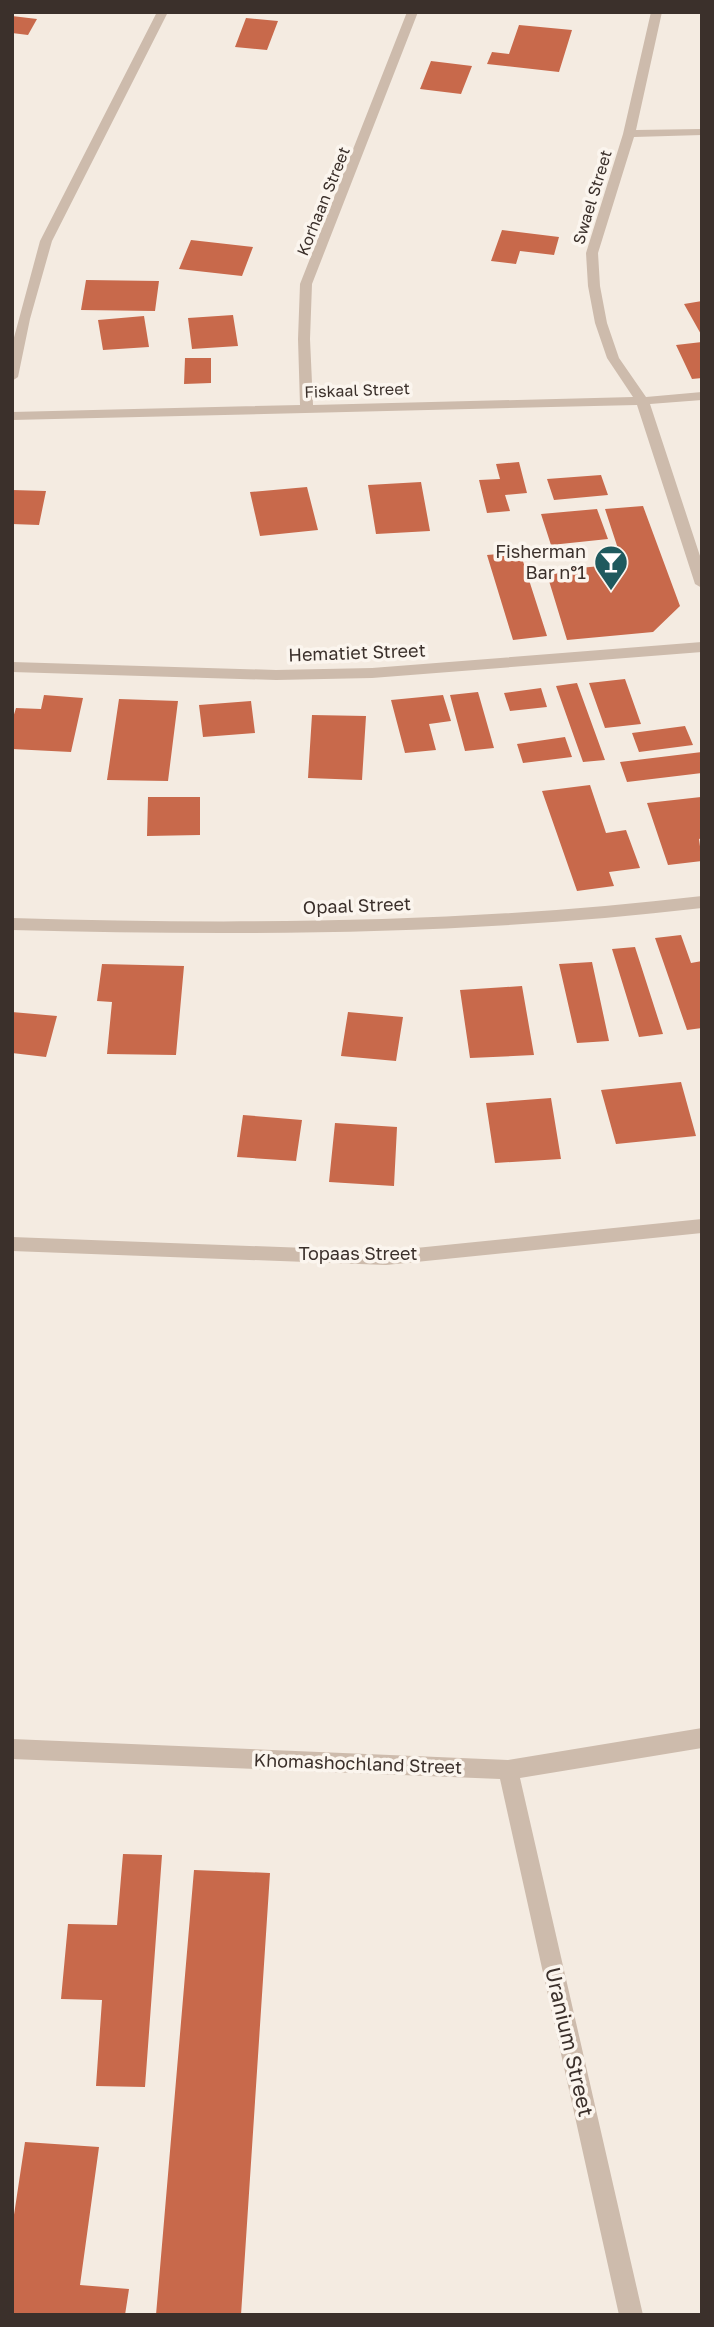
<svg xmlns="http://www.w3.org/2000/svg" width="714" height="2327" font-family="'Golos Text',sans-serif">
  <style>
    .building { fill: #c8694b }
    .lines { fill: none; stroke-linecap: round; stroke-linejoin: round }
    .minor { fill: #cdbbac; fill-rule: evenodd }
    .labels { text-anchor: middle; stroke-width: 7; stroke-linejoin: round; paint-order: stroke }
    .far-street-label { font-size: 16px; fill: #3b302b; stroke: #fbf5ee }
    .poi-label { font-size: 18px; fill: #3b302b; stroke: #fbf5ee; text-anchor: end }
    .street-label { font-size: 18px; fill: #3b302b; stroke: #fbf5ee }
    .near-street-label { font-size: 21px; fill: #3b302b; stroke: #fbf5ee }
  </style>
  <rect width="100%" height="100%" fill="#f4ebe1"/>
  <path class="building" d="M12 16 37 19 28 35 12 33Z
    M246 18 278 21 267 50 235 47Z
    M519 25 572 30 559 72 487 64 492 52 509 54Z
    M431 61 472 66 461 94 420 89Z
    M502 230 559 237 554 255 520 251 516 264 491 261Z
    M191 240 253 247 242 276 179 269Z
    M86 280 159 281 155 311 81 310Z
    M702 301V336L684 304Z
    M233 315 238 346 192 349 188 318Z
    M144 316 149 347 103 350 98 320Z
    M702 342V378L692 379 676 345Z
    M185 358H211V383L184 384Z
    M519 462 527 493 505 495 510 511 487 513 479 480 500 479 496 464Z
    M601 475 608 495 554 500 547 479Z
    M421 482 430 531 376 534 368 485Z
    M307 487 318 530 260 536 250 492Z
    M12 490 46 491 39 525 12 524Z
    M643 506 680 606 653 632 567 640 546 571 623 564 605 509Z
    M597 509 608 539 551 545 541 514Z
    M520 552 547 636 513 640 487 555Z
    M625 679 641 724 605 728 589 683Z
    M577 683 605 760 583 762 556 686Z
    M541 688 547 707 510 711 504 693Z
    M478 692 494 748 465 751 450 695Z
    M44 695 83 698 71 752 12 749V721L16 708 41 709Z
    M443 695 451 721 429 724 436 750 405 753 391 700Z
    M119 699 178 701 168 781 107 780Z
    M251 701 255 733 203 737 199 705Z
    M312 715 366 716 362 780 308 778Z
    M685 726 693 745 639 752 632 733Z
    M565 737 572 757 523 763 517 744Z
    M702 752V773L627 782 620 762Z
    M590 785 606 833 626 830 640 868 609 872 614 886 577 891 542 791Z
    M148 797H200V835L147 836Z
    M701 797 702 838 699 839 702 861 668 865 647 803Z
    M681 935 691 963 702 961V1028L687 1030 655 938Z
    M635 947 663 1034 639 1037 612 949Z
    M592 962 609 1041 577 1043 559 964Z
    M102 964 184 966 176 1055 107 1054 112 1002 97 1001Z
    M522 986 534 1055 470 1058 460 990Z
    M12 1012 57 1016 46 1057 12 1053Z
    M348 1012 403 1017 396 1061 341 1056Z
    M681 1082 696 1136 616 1144 601 1090Z
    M551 1098 561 1159 495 1163 486 1103Z
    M243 1115 302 1120 296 1161 237 1157Z
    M335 1123 397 1127 394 1186 329 1182Z
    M123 1854 162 1855 145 2087 96 2086 102 2000 61 1999 68 1924 117 1925Z
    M194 1870 270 1873 241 2315H156Z
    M25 2142 99 2147 80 2285 129 2289 125 2315H12V2228Z"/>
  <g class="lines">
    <path class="minor" d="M157 12H168L52 241 30 319 18 377 12 381V345L40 241Z
      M407 12H418L312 284 310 339 313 405 633 397 607 358 595 323 588 286 586 253 623 134 651 12H662L636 130 702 129V135L634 137 598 253 600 286 607 323 619 358 646 397 702 392V400L650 404 702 562V588L695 584 637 405 12 420V412L300 405 298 339 300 284Z
      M702 642V652L372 678 276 680 12 672V662L276 670 372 668Z
      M702 896V908C471 935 244 936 12 930V918C243 925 472 923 702 896Z
      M702 1219V1233L386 1265 12 1251V1237L386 1251Z
      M702 1728V1748L520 1778 643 2315H619L500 1779 12 1759V1739L508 1760Z"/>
  </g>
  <defs>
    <g id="bar-pin" transform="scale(1.75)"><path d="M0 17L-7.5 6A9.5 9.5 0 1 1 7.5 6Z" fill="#1f5a5e" stroke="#fbf5ee"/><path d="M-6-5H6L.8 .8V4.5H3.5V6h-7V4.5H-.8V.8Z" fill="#fff"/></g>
  </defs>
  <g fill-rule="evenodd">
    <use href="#bar-pin" x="611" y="562"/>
  </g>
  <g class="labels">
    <g class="far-street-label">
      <text transform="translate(592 197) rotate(-73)" y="6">Swael Street</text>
      <text transform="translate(323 201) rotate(-68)" y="6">Korhaan Street</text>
      <text transform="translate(357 390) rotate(-2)" y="6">Fiskaal Street</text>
    </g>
    <g class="poi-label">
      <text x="586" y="558">Fisherman<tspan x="586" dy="21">Bar n°1</tspan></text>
    </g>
    <g class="street-label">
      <text transform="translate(357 653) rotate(-2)" y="6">Hematiet Street</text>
      <text transform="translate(357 906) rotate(-2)" y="6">Opaal Street</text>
      <text x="358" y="1260">Topaas Street</text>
      <text transform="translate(358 1764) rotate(2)" y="6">Khomashochland Street</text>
    </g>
    <g class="near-street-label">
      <text transform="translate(569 2042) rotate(77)" y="7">Uranium Street</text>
    </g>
  </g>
  <rect width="714" height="2327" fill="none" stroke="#3b302b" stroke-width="28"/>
</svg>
